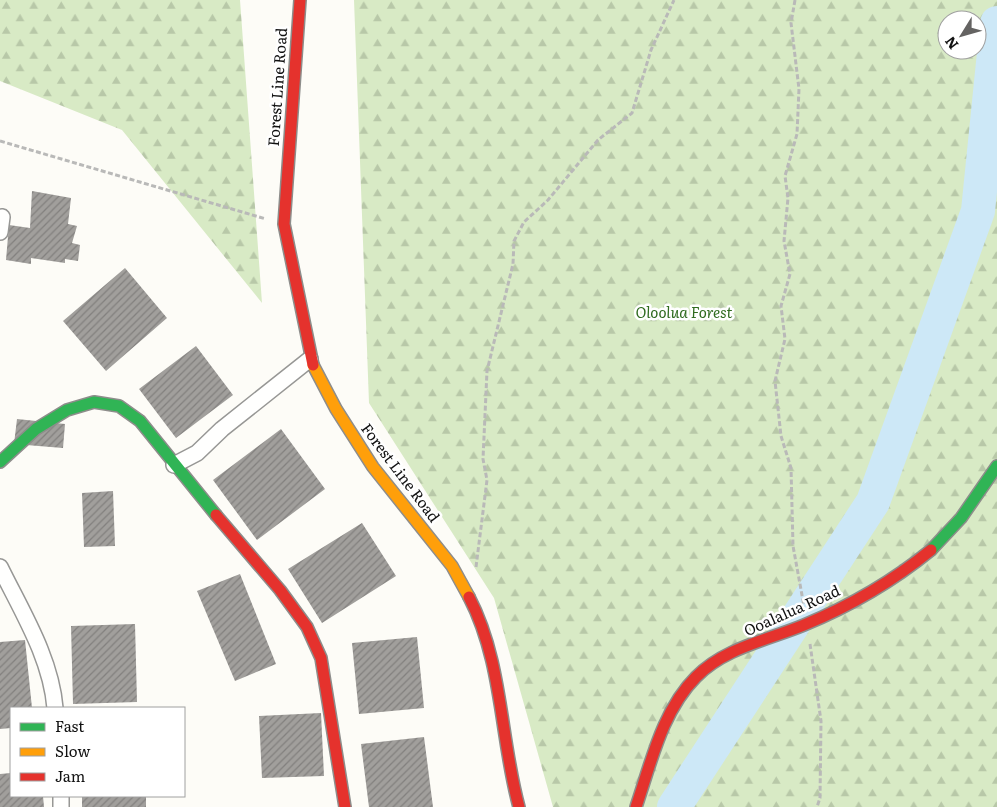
<svg xmlns="http://www.w3.org/2000/svg" width="997" height="807" font-family="Literata,serif">
  <style>
    .forest { fill: url(#forest-firs); fill-rule: evenodd }
    .lines { fill: none; stroke-linecap: round; stroke-linejoin: round }
    .river { stroke: #cde8f7; stroke-width: 34 }
    .building { fill: url(#building-hatch) }
    .street-casing { stroke: #979795; stroke-width: 18 }
    .fast-casing { stroke: #8e8d8b; stroke-width: 14 }
    .slow-casing { stroke: #8e8d8b; stroke-width: 14 }
    .jam-casing { stroke: #8e8d8b; stroke-width: 14 }
    .path { stroke: #b9b9b8; stroke-width: 3; stroke-dasharray: 5 2.5; stroke-linecap: butt }
    .street { stroke: #fffffe; stroke-width: 15 }
    .fast { stroke: #30b455; stroke-width: 11 }
    .slow { stroke: #ff9f0a; stroke-width: 11 }
    .jam { stroke: #e5322d; stroke-width: 11 }
    .labels { text-anchor: middle; stroke-width: 5; stroke-linejoin: round; paint-order: stroke }
    .street-label { font-size: 15px; fill: #111; stroke: #fff }
    .park-label { font-size: 15px; font-style: italic; fill: #2f6b1f; stroke: #fff }
  </style>
  <defs>
    <pattern id="forest-firs" width="22" height="20" patternUnits="userSpaceOnUse" patternTransform="scale(1.25)"><rect width="22" height="20" fill="#d8eac5"/><path d="M5 1l3.5 6h-7zM16 11l3.5 6h-7z" fill="#b8c8a8"/></pattern>
    <pattern id="building-hatch" width="6" height="6" patternUnits="userSpaceOnUse" patternTransform="scale(1.25)"><rect width="6" height="6" fill="#a19f9c"/><path d="M-1 1l2-2M0 6l6-6M5 7l2-2" fill="none" stroke="#82807e"/></pattern>
  </defs>
  <rect width="100%" height="100%" fill="#fdfcf7"/>
  <path class="forest" d="M0 0H240L262 303 122 130 0 81Z
    M354 0H997V807H553L494 598 369 403ZM947 20H977V50H947Z"/>
  <g class="lines">
    <path class="river" d="M674 807 873 502 978 211 997 23"/>
  </g>
  <path class="building" d="M32 191 71 198 68 224 77 226 72 243 80 245 78 261 65 259V263L31 258V264L6 260 9 225 30 228Z
    M125 268 167 318 106 371 63 321Z
    M196 346 233 395 176 438 139 389Z
    M17 419 65 424 63 448 14 444Z
    M281 429 325 489 257 540 213 480Z
    M113 491 115 546 84 547 82 493Z
    M362 523 396 576 322 623 288 569Z
    M240 574 276 664 235 681 197 591Z
    M135 624 137 702 73 704 71 626Z
    M417 637 424 708 359 714 352 643Z
    M25 640 32 708H11V728L0 729V642Z
    M321 713 324 776 262 778 259 716Z
    M424 737 433 807H369L361 744Z
    M11 773V796H43L44 807H0V774Z
    M82 796H146V807H82Z"/>
  <g class="lines">
    <g class="street-casing">
      <path id="street" d="M0 232 2 217
        M174 465 197 453 222 429 310 359
        M0 567C22 612 51 658 55 708
        M61 796V807"/>
    </g>
    <g class="fast-casing">
      <path id="fast" d="M0 462 36 429 67 410 94 402 119 406 140 421 216 515
        M931 550 961 518 997 466"/>
    </g>
    <g class="slow-casing">
      <path id="slow" d="M313 365 336 409 373 467 452 566 469 597"/>
    </g>
    <g class="jam-casing">
      <path id="jam" d="M300 0 284 224 313 365
        M216 515 280 590 307 627 321 658 345 807
        M469 597C503 662 500 738 519 807
        M636 807C651 763 662 711 696 677 724 648 768 640 804 625 850 606 893 581 931 550"/>
    </g>
    <path class="path" d="M795 0 791 23 799 89 797 134 785 176 788 198 784 241 790 274 781 306 785 339 775 381 781 436 791 468 793 546 804 606
      M0 141 266 219
      M476 567 487 480 483 459 487 371 513 264 514 241 524 222 548 200 598 140 632 113 651 50 674 0
      M810 644 821 721 820 798 817 807"/>
    <use href="#street" class="street"/>
    <use href="#fast" class="fast"/>
    <use href="#slow" class="slow"/>
    <use href="#jam" class="jam"/>
  </g>
  <g class="labels">
    <g class="street-label">
      <text transform="translate(278 87) rotate(-86)" y="5">Forest Line Road</text>
      <text transform="translate(400 473) rotate(53)" y="5">Forest Line Road</text>
      <text transform="translate(792 611) rotate(-24)" y="5">Ooalalua Road</text>
    </g>
    <g class="park-label">
      <text x="684" y="318">Oloolua Forest</text>
    </g>
  </g>
  <rect x="10" y="707" width="175" height="90" fill="#ffffff" stroke="#a0a0a0"/>
  <rect x="20" y="723" width="25" height="8" fill="#30b455" stroke="#a0a0a0"/>
  <text x="55" y="732" font-size="15" fill="#111111">Fast</text>
  <rect x="20" y="748" width="25" height="8" fill="#ff9f0a" stroke="#a0a0a0"/>
  <text x="55" y="757" font-size="15" fill="#111111">Slow</text>
  <rect x="20" y="773" width="25" height="8" fill="#e5322d" stroke="#a0a0a0"/>
  <text x="55" y="782" font-size="15" fill="#111111">Jam</text>
  <g transform="translate(962 35) rotate(233)"><circle r="24" fill="#ffffff" stroke="#a0a0a0"/>
  <path d="M0-4L9 19L0 12L-9 19Z" fill="#646362"/>
  <text y="-8" font-size="14" font-weight="bold" text-anchor="middle" fill="#111111">N</text>
  </g>
</svg>
